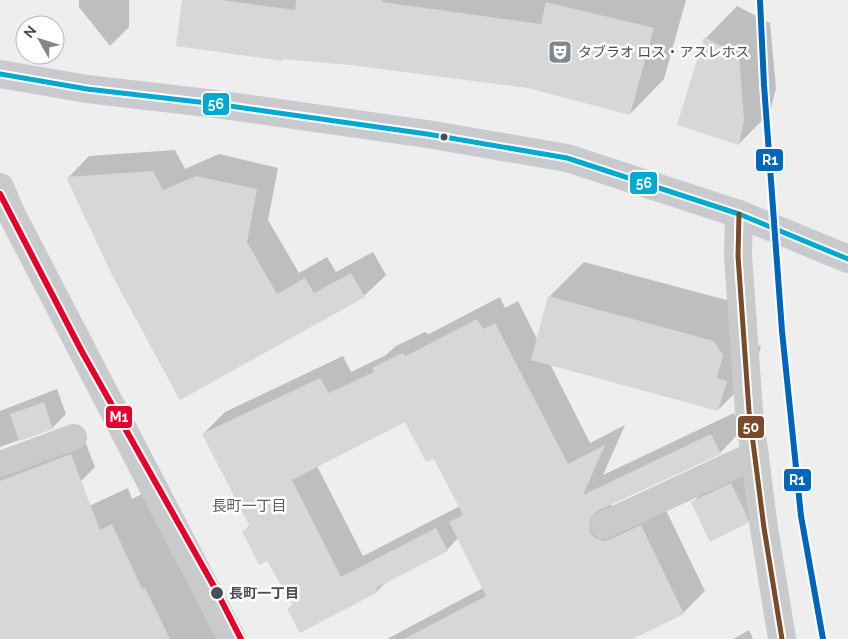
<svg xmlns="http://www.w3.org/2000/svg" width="848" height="639" font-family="Raleway,'Noto Sans JP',sans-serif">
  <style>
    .shadow { fill: #0003; fill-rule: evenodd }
    .building { fill: #d7d7d8 }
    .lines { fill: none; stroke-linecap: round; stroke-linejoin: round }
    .pedestrian { stroke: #c9cacc; stroke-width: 26 }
    .minor { stroke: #c9cacc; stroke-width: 28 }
    .tertiary { stroke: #c9cacc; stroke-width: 28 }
    .secondary { stroke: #c9cace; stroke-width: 28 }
    .bus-1-casing { stroke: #fff; stroke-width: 9 }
    .bus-2-casing { stroke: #fff; stroke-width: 9 }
    .bus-1 { stroke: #00a9ce; stroke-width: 5 }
    .bus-2 { stroke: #7a4b2a; stroke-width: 5 }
    .rail-1-casing { stroke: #fff; stroke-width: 10 }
    .rail-1 { stroke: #0065bd; stroke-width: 6 }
    .metro-1-casing { stroke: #fff; stroke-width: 10 }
    .metro-1 { stroke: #e4002b; stroke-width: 6 }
    .bus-dot { fill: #474f58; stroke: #fff; stroke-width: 2 }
    .labels { text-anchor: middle; stroke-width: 5; stroke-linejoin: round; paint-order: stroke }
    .poi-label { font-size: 14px; fill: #474f58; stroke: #fff; text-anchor: start }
    .stop-label { font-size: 14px; font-weight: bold; fill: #474f58; stroke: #fff; text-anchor: start }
    .neighbourhood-label { font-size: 15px; fill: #5a5d61; stroke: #fff }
    .line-badge { stroke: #fff; stroke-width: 2 }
    .badge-label { font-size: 14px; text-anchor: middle; font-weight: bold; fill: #fff }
  </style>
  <rect width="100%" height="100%" fill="#eee"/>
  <path class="shadow" d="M79 0H129V27L110 46 79 7Z
    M184 0H686L664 79 630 114 529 87 350 64 284 58 282 60Z
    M737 6 770 23 776 88 770 112 739 144 706 38Z
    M175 150 185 169 219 154 278 168 268 220 299 273 327 257 336 272 373 252 386 275 364 296 180 399 154 352 87 220 68 178 89 156Z
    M584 262 749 306 757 319 751 343 761 346 753 375 718 410 550 364 590 443 625 425 603 475 734 413 742 430 720 453 611 503 612 510 663 504 705 591 683 613 630 639H387L483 588 458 538 447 550 389 580 377 591 288 609 293 604 267 559 243 532 250 525 203 434 225 412 343 356 351 372 386 355 396 346 425 332 429 334 500 297 505 308 518 301 538 341 549 297ZM406 420 434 457 460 506 363 556 317 466Z
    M57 389 66 414 52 428 0 447V411Z
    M85 441 95 467 81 481 0 512V456Z
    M754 462 770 500 747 522 693 502 715 480Z
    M128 488 132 499 144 493 174 558 177 557 220 639H0V547Z
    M749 630 753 639H733Z"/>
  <path class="building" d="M182 0H221L295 10 296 0H382V2L541 24 546 2 654 28 630 115 528 88 350 65 283 59V61L176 46Z
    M704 37 739 55 744 120 739 145 677 125Z
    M153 171 163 190 196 176 257 189 247 242 277 294 305 278 314 293 351 273 365 297 180 400 113 277 66 177Z
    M548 296 714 341 723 355 717 378 727 381 718 411 531 360Z
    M477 319 483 329 495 323 568 464 605 445 583 495 711 434 721 454 597 511 592 516 589 523 590 532 595 538 603 541 611 539 641 525 684 614 633 639H404L486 596 449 522 463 515 434 459 426 462 405 422 292 480 341 577 436 528 448 551 376 588 378 592 300 633 287 609 293 605 267 561 259 565 242 531 250 527 202 434 320 378 329 393 374 372 372 368 402 353 406 356Z
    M44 402 53 429 19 441 10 414Z
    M71 454 100 530 112 524 142 589 145 588 170 639H0V481Z
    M731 483 747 516 748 523 710 542 691 502Z"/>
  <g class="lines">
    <path class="pedestrian" d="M0 464 74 437"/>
    <path class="minor" d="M604 525 755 455"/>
    <path class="tertiary" d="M0 187 11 213 232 639
      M739 214 738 256 749 411 764 528 782 639"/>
    <path class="secondary" d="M0 74 87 89 216 104 427 134 567 158 739 214 848 259"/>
    <g class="bus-1-casing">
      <path id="bus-1" d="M0 74 87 89 216 104 427 134 567 158 739 214 848 259"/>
    </g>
    <g class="bus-2-casing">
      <path id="bus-2" d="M739 214 738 256 749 411 764 528 782 639"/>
    </g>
    <use href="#bus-1" class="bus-1"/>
    <use href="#bus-2" class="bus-2"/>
    <g class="rail-1-casing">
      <path id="rail-1" d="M760 0 764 85 782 331 801 516 823 639"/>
    </g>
    <use href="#rail-1" class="rail-1"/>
    <g class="metro-1-casing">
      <path id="metro-1" d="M0 194 81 350 216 590 241 639"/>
    </g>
    <use href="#metro-1" class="metro-1"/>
  </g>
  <defs>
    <g id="theatre-square" transform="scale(1.25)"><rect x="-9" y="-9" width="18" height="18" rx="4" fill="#81878c" stroke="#fff"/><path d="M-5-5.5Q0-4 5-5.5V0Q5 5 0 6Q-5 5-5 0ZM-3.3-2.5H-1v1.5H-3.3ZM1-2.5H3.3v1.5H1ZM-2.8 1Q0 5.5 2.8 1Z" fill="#fff"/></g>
  </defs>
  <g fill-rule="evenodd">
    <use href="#theatre-square" x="560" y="52"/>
  </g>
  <g class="bus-dot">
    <circle cx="444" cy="137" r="4.5"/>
    <circle cx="217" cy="593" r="7"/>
  </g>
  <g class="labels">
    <g class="poi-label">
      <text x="578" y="57">タブラオ ロス・アスレホス</text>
    </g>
    <g class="stop-label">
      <text x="229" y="598">長町一丁目</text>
    </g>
    <g class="neighbourhood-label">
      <text x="249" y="511">長町一丁目</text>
    </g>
  </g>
  <g class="line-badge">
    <rect x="202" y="92" width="28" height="24" rx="5" fill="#00a9ce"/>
    <rect x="755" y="148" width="29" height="24" rx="5" fill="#0065bd"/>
    <rect x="629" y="171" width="29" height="24" rx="5" fill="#00a9ce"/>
    <rect x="105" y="405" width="28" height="24" rx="5" fill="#e4002b"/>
    <rect x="737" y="415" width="28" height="24" rx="5" fill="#7a4b2a"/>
    <rect x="783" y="468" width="29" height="24" rx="5" fill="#0065bd"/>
  </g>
  <g class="badge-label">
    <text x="216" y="109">56</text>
    <text x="770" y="165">R1</text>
    <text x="644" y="188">56</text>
    <text x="119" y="422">M1</text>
    <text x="751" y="432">50</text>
    <text x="797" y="485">R1</text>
  </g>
  <g transform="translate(40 40) rotate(309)"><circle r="24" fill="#ffffff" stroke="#b5b9bc"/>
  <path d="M0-4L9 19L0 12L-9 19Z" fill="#81878c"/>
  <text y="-8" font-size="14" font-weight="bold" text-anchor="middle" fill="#474f58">N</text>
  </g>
</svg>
